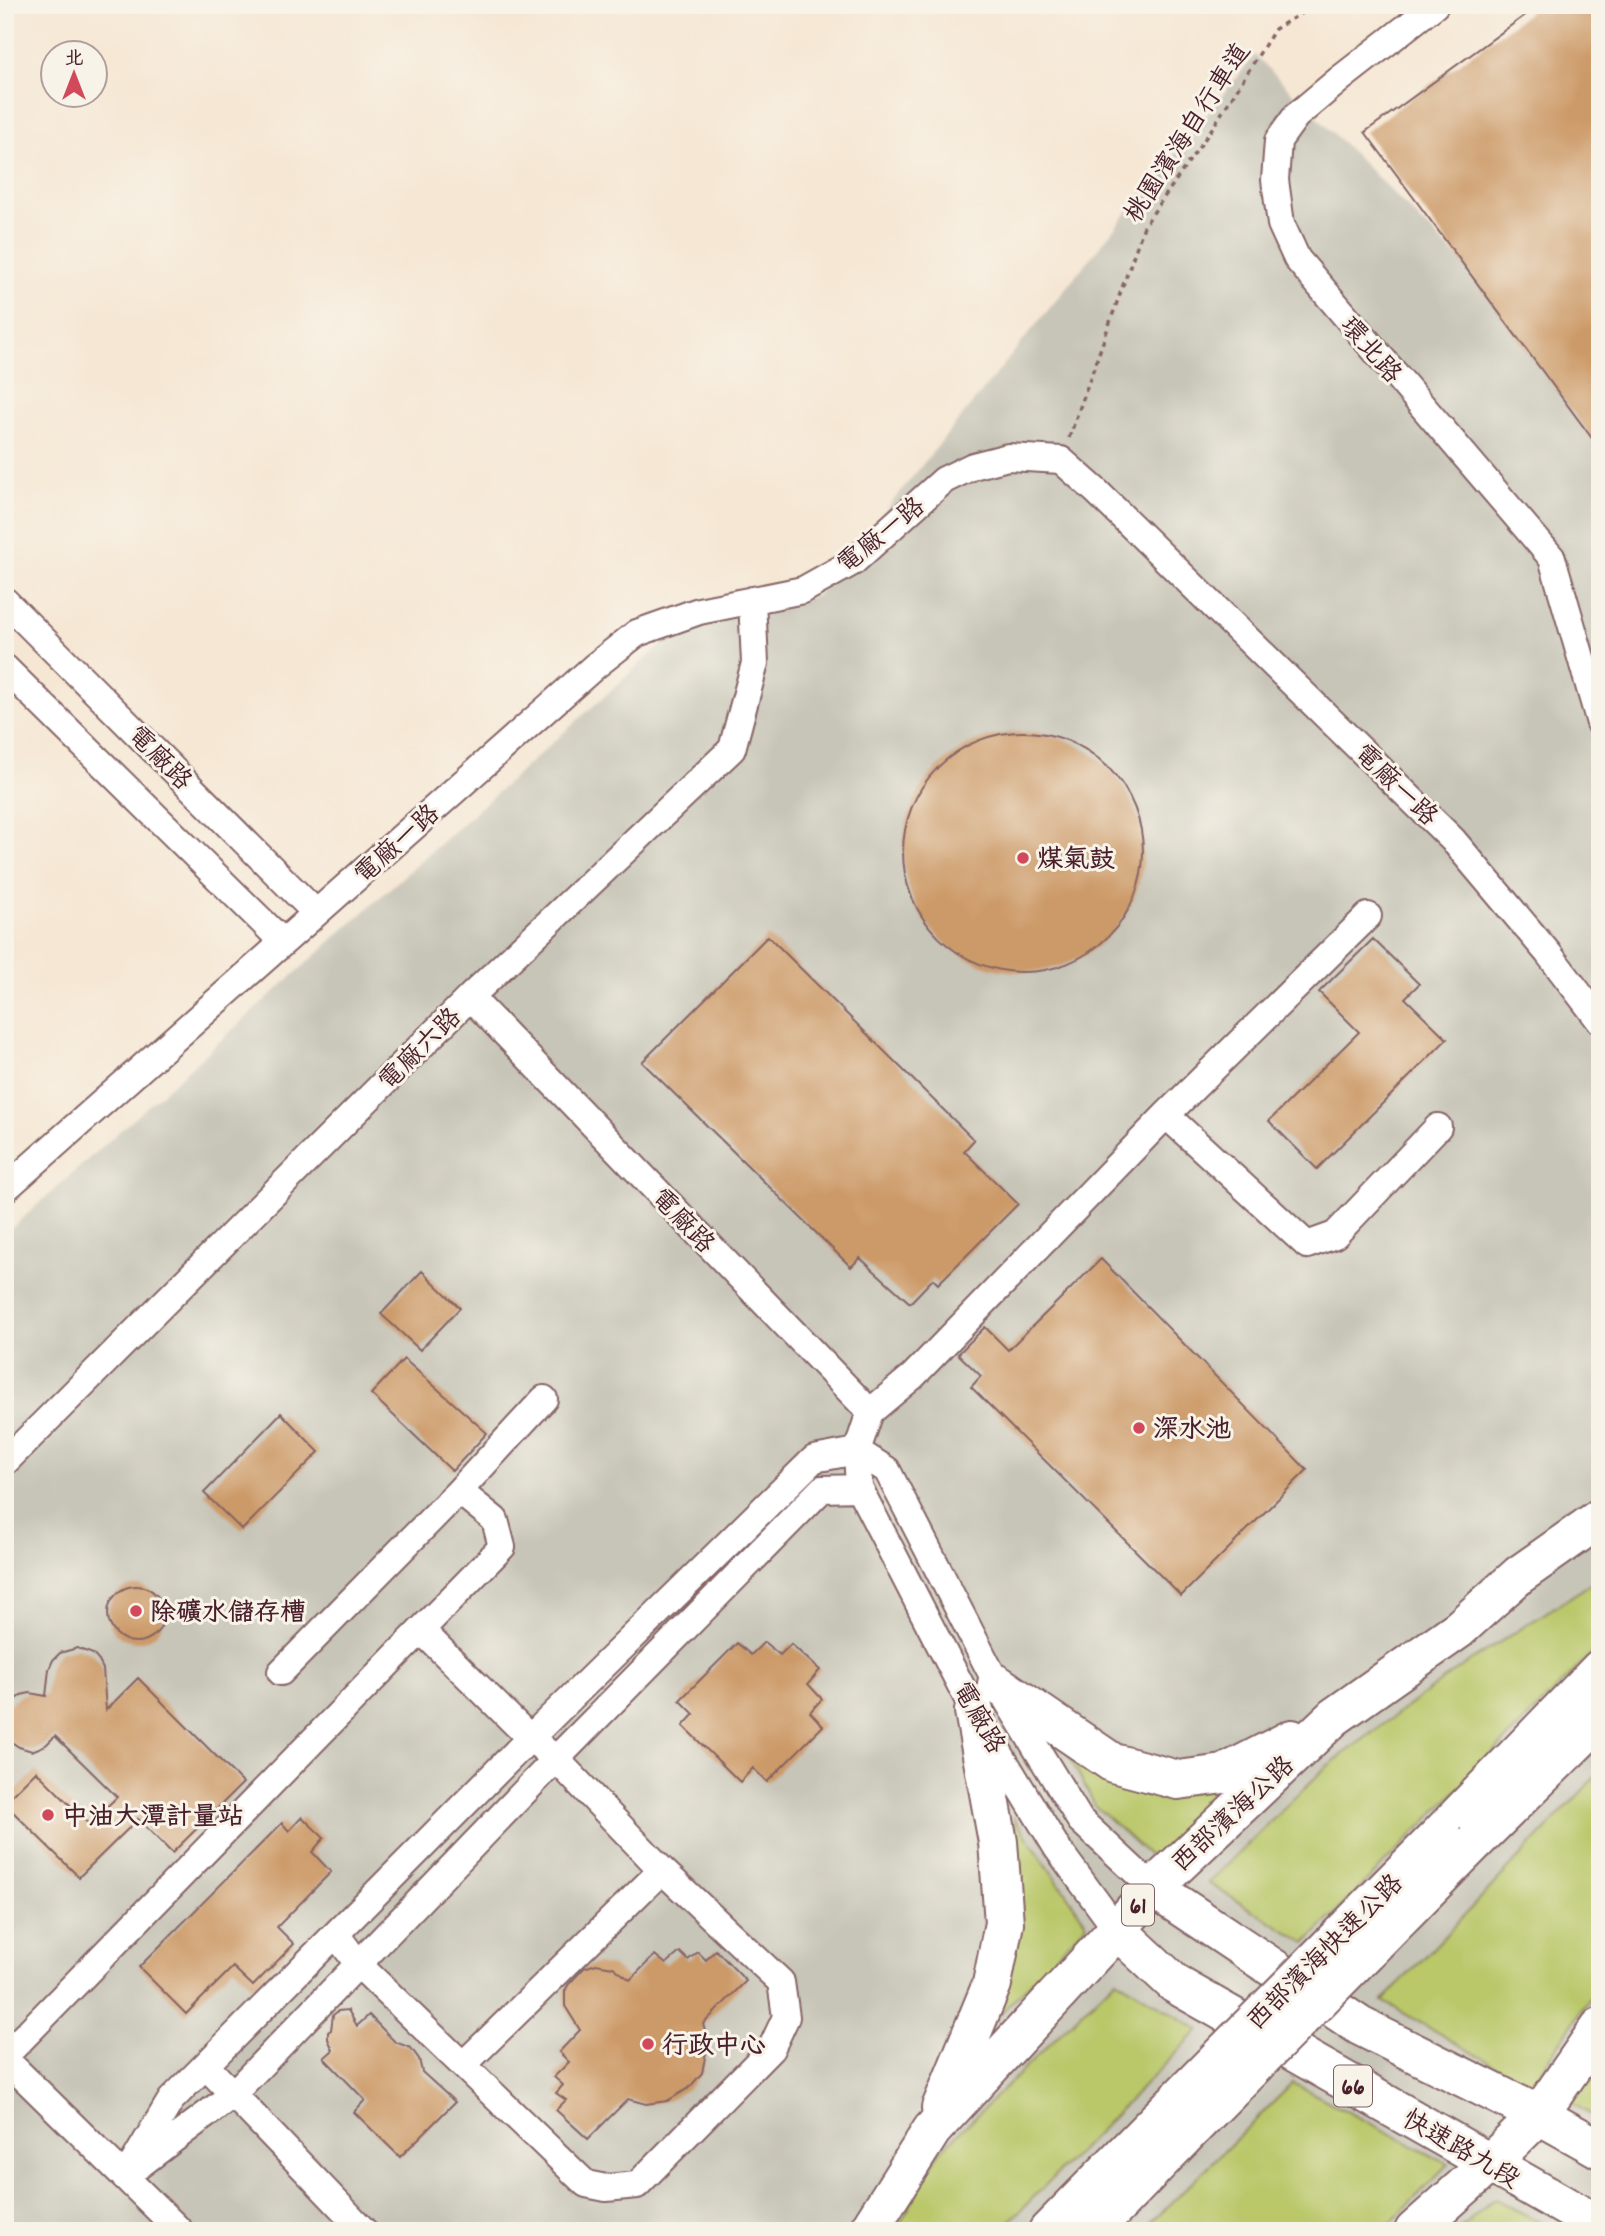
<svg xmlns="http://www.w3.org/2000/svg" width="1605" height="2236" font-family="Dekko,'LXGW WenKai TC',sans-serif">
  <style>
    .industrial { fill: #c7c4b8 }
    .green { fill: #bac86a; stroke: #82744a; stroke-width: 2 }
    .building { fill: #cc9a68 }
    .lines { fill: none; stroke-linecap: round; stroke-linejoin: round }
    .street-casing { stroke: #866566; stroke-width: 30 }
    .primary-casing { stroke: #866566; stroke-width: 42 }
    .highway-casing { stroke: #866566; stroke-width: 42 }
    .path { stroke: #866566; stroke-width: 3.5; stroke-dasharray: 5 5; stroke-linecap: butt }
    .street { stroke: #fff; stroke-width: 26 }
    .primary { stroke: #fff; stroke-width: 38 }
    .highway { stroke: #fff; stroke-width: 38 }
    .highway-bridge-casing { stroke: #866566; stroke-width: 42; stroke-linecap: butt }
    .highway-bridge { stroke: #fff; stroke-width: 38 }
    .poi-dot { fill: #d1495b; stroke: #f7f3e8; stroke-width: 2.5 }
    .labels { text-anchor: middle; stroke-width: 6; stroke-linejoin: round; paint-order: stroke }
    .shield { fill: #f7f3e8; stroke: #7e5f64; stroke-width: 2 }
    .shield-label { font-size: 24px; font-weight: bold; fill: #4a1f2b }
    .street-label { font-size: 26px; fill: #4a1f2b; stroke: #f7f3e8 }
    .poi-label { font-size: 26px; font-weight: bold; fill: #4a1f2b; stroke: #f7f3e8; text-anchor: start }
  </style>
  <rect width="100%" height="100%" fill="#f7f3e8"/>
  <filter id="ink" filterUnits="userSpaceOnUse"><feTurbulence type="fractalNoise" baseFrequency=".0143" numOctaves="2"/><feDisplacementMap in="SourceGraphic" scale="14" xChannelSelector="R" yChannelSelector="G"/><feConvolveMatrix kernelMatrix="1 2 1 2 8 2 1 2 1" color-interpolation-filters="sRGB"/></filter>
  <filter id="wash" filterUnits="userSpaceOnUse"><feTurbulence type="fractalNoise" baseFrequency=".00686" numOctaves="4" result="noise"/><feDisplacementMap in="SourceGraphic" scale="28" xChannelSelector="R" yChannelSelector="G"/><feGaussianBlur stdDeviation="1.57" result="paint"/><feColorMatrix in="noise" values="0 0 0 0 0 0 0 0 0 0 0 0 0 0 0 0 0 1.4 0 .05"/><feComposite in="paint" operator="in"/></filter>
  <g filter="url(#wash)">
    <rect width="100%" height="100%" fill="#f6e7d4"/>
    <path class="industrial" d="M1255 55 1600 401V2231H5V1234L687 622 816 596Z"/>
    <path class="green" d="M1600 1578V1645L1306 1943 1208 1883 1326 1767 1458 1669Z
      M1064 1746 1229 1781 1154 1860 1095 1806Z
      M1600 1772V1983L1530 2086 1383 2001Z
      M1014 1818 1087 1924 995 2019 1017 1871Z
      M1116 1979 1199 2030 1000 2231H896L940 2151Z
      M1600 2059V2119L1571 2103Z
      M1293 2083 1448 2164 1383 2231H1143Z
      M1495 2199 1557 2231H1457Z"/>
    <g id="blocks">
      <path class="building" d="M1539 5H1600V449L1365 132Z
        M903 852a120 120 0 1 1 240 0a120 120 0 1 1-240 0Z
        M768 936 974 1140 964 1151 1018 1204 938 1284 933 1279 910 1303 860 1258 851 1267 642 1062Z
        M1373 939 1419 984 1405 998 1447 1039 1317 1169 1269 1121 1359 1032 1319 992Z
        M1101 1259 1307 1470 1181 1596 971 1387 981 1376 958 1354 985 1327 1008 1350Z
        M422 1271 460 1308 420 1350 381 1314Z
        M404 1359 487 1433 452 1471 371 1394Z
        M281 1413 319 1452 242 1530 204 1493Z
        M108 1614a28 28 0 1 1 56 0a28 28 0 1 1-56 0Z
        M764 1642 780 1655 791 1644 820 1670 808 1684 822 1699 810 1712 823 1726 767 1782 753 1768 740 1782 683 1726 694 1714 680 1700 737 1643 751 1655Z
        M77 1648 93 1654 99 1661 103 1669 106 1710 138 1678 243 1783 172 1853 138 1819 79 1877 5 1804V1802L36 1771 89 1824 117 1797 55 1736 46 1745 32 1751 19 1747 10 1741 5 1734 7 1706 21 1695 30 1693 46 1696 49 1669 53 1660 60 1653Z
        M302 1817 324 1838 312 1852 331 1872 277 1927 294 1944 253 1986 233 1967 186 2014 139 1967 282 1823 289 1831Z
        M716 1950 746 1981 703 2024 708 2042 702 2073 689 2088 667 2101 646 2104 628 2099 588 2139 556 2110 566 2100 556 2093 563 2085 554 2077 569 2062 559 2052 580 2030 565 2006V1991L568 1985 584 1968 596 1964 613 1967 630 1980 655 1955 666 1964 680 1952 688 1960 698 1952 706 1960Z
        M348 2010 357 2026 369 2015 395 2042 411 2048 419 2059 422 2072 455 2102 400 2157 354 2112 365 2100 324 2058 333 2050 328 2039V2032L331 2030 333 2015 338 2011Z"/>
    </g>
  </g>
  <g filter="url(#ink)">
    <use href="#blocks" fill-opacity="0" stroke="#866566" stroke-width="2"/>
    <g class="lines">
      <g class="street-casing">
        <path id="street" d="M1435 5 1340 79 1296 116 1278 141 1275 180 1281 224 1297 259 1552 558 1600 723
          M5 601 316 913
          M5 668 283 942
          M470 997 870 1412
          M1166 1115 1307 1245 1335 1235 1438 1127
          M5 1189 595 666 637 633 699 611 803 590 853 562 944 480 973 466 1008 457 1061 460 1096 491 1453 840 1548 953 1600 1021
          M870 1412 913 1376 1166 1115 1368 916
          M870 1412 857 1451 859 1488 974 1711 1057 1848 1117 1930
          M5 1462 470 997 732 749 755 663 752 600
          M459 1491 544 1399
          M336 1934 358 1964 586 2184 606 2188 637 2185 771 2049 786 2017 781 1982 662 1870 556 1759 530 1738 421 1630
          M5 2056 502 1547 495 1520 459 1491 281 1672
          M5 2059 180 2231
          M463 2065 662 1870
          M206 2066 364 2231
          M137 2167 232 2095 556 1759 822 1489 859 1488
          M125 2177 171 2100 530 1738 814 1459 857 1451 887 1470 997 1684 1080 1820 1153 1888"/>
      </g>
      <g class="primary-casing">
        <path id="primary" d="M997 1684 1113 1763 1178 1780 1224 1774 1292 1739
          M1153 1888 1360 2026 1539 2115 1600 2149
          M1117 1930 1175 1984 1600 2226
          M941 2108 992 1984 1004 1923 998 1842 974 1711
          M868 2231 932 2130 1117 1930 1153 1888 1334 1717 1459 1629 1519 1575 1600 1518
          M1414 2231 1489 2164 1539 2115 1600 2027"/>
      </g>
      <g class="highway-casing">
        <path id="highway" d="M1441 1833 1600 1669
          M1475 1842 1600 1719
          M1048 2231 1158 2119
          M1093 2231 1183 2138"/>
      </g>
      <path class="path" d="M1069 438 1144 226 1213 127 1275 29 1315 5"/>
      <use href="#street" class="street"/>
      <use href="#primary" class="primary"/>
      <use href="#highway" class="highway"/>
      <g class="highway-bridge-casing">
        <path id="highway-bridge" d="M1158 2119 1441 1833
          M1183 2138 1475 1842"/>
      </g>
      <use href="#highway-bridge" class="highway-bridge"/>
    </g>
  </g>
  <g class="poi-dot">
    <circle cx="1023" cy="858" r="7"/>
    <circle cx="1139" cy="1428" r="7"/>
    <circle cx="136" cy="1611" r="7"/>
    <circle cx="48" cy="1815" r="7"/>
    <circle cx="648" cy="2044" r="7"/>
  </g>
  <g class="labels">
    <g class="shield">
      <rect x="1122" y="1884.5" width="32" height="41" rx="5"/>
      <rect x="1334" y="2065.5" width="38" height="41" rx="5"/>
    </g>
    <g class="shield-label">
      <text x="1138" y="1913">61</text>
      <text x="1353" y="2094">66</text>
    </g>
    <g class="street-label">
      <text transform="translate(1186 132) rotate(-57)" y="9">桃園濱海自行車道</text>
      <text transform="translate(1372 349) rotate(49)" y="9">環北路</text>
      <text transform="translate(880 534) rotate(-39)" y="9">電廠一路</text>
      <text transform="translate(161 757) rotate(45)" y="9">電廠路</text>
      <text transform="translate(1397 784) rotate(44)" y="9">電廠一路</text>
      <text transform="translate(396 843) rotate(-42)" y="9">電廠一路</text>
      <text transform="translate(419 1048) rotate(-45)" y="9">電廠六路</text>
      <text transform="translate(684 1220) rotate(46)" y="9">電廠路</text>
      <text transform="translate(980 1717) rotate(60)" y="9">電廠路</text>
      <text transform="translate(1232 1813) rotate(-43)" y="9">西部濱海公路</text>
      <text transform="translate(1324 1951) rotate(-45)" y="9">西部濱海快速公路</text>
      <text transform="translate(1462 2148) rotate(30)" y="9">快速路九段</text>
    </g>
    <g class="poi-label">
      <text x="1037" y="867">煤氣鼓</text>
      <text x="1153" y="1437">深水池</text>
      <text x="150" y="1620">除礦水儲存槽</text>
      <text x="62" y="1824">中油大潭計量站</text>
      <text x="662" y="2053">行政中心</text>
    </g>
  </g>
  <rect width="1605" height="2236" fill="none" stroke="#f7f3e8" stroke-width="28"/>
  <g transform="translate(74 74)"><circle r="33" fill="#f7f3e8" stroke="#b29e9c" stroke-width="2"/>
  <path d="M0-5L12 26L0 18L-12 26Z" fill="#d1495b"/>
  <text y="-10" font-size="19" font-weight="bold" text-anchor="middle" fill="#4a1f2b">北</text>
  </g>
</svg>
